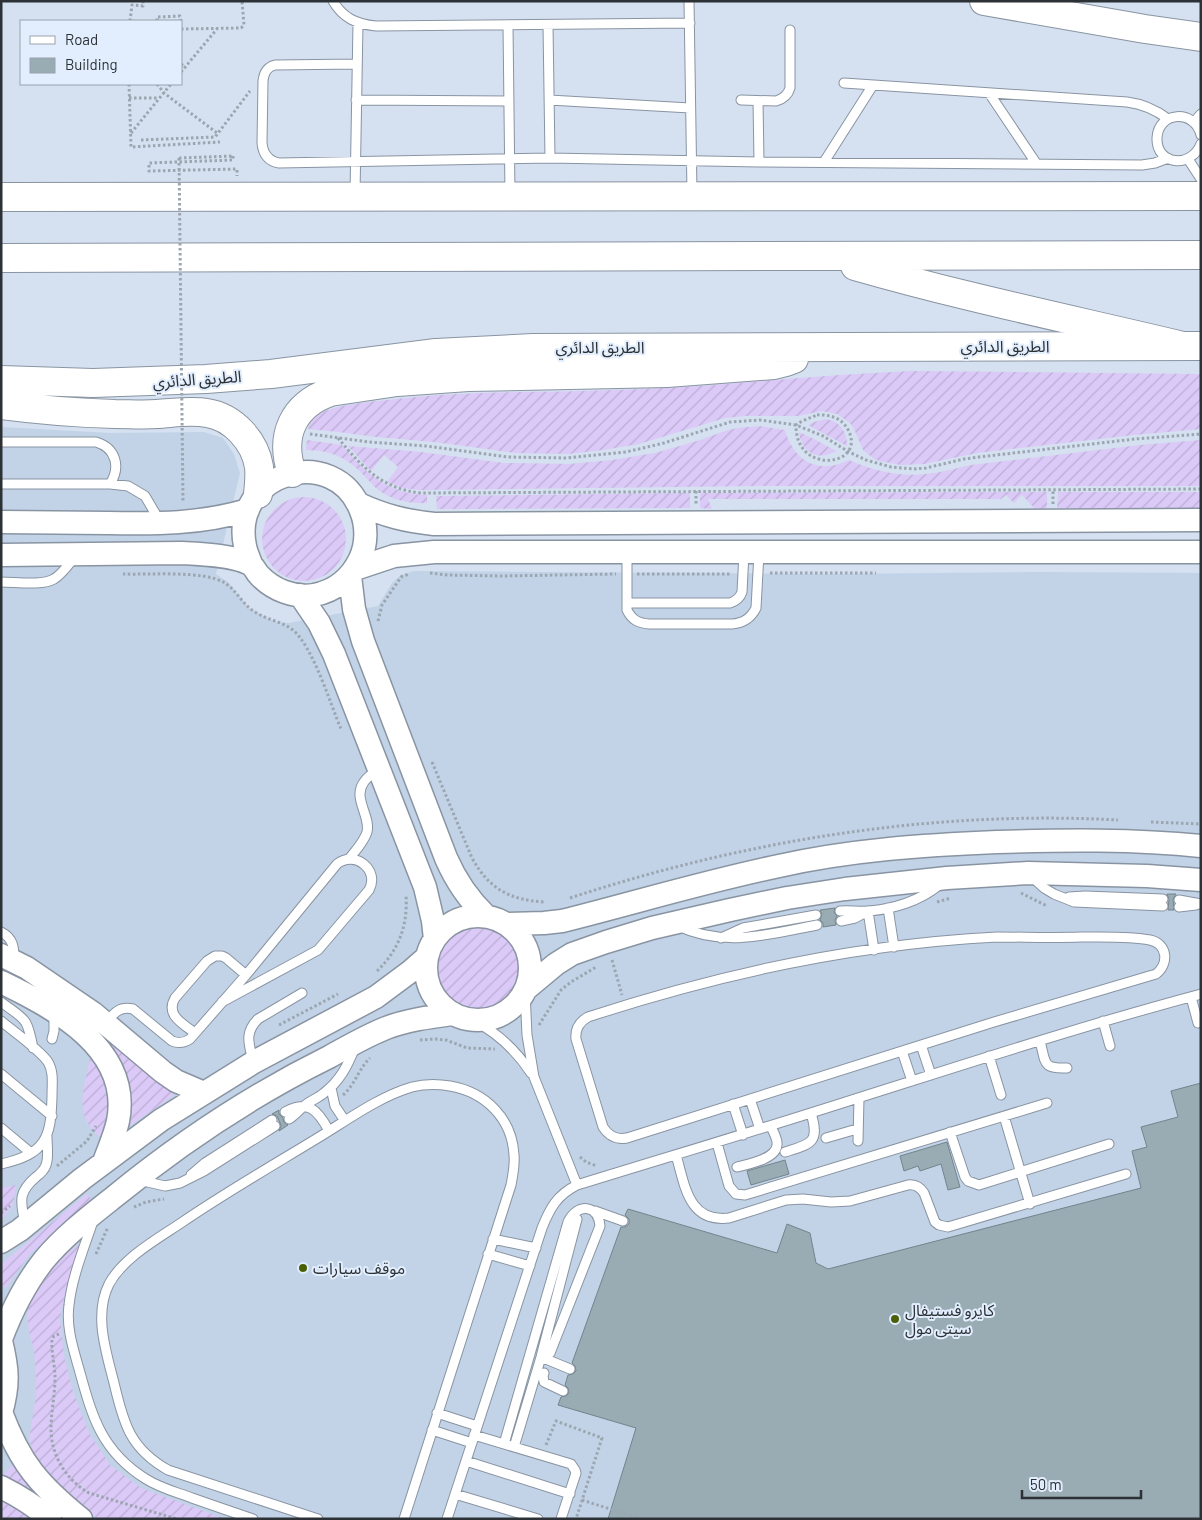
<svg xmlns="http://www.w3.org/2000/svg" width="1202" height="1520" font-family="Barlow,'Noto Sans Arabic',sans-serif">
  <style>
    .built { fill: #c2d3e7 }
    .garden { fill: url(#garden-furrows) }
    .building { fill: #99abb3; stroke: #72848c }
    .lines { fill: none; stroke-linecap: round; stroke-linejoin: round }
    .service-casing { stroke: #8994a2; stroke-width: 11 }
    .tertiary-casing { stroke: #8994a2; stroke-width: 25 }
    .trunk-casing { stroke: #8994a2; stroke-width: 30 }
    .motorway-casing { stroke: #8994a2; stroke-width: 30 }
    .path { stroke: #9ca6b1; stroke-width: 3; stroke-dasharray: 2.5 2.5; stroke-linecap: butt }
    .service { stroke: #fff; stroke-width: 9 }
    .tertiary { stroke: #fff; stroke-width: 22 }
    .trunk { stroke: #fff; stroke-width: 28 }
    .motorway { stroke: #fff; stroke-width: 28 }
    .path-bridge { stroke: #9ca6b1; stroke-width: 3; stroke-dasharray: 2.5 2.5; stroke-linecap: butt }
    .poi-dot { fill: #4a5f06; stroke: #e2eefd; stroke-width: 2 }
    .labels { text-anchor: middle; stroke-width: 4; stroke-linejoin: round; paint-order: stroke }
    .street-label { font-size: 16px; fill: #2c3136; stroke: #e2eefd }
    .poi-label { font-size: 16px; fill: #2c3136; stroke: #e2eefd; text-anchor: start }
  </style>
  <defs>
    <pattern id="garden-furrows" width="10" height="10" patternUnits="userSpaceOnUse" patternTransform="scale(1.25)"><rect width="10" height="10" fill="#dbc9f7"/><path d="M-1 1l2-2M0 10L10 0M9 11l2-2" fill="none" stroke="#bcadd4"/></pattern>
  </defs>
  <rect width="100%" height="100%" fill="#d5e1f0"/>
  <path class="built" d="M1 427 110 433 204 432 223 438 234 454 240 473 216 574 228 582 248 607 267 618 278 622 288 623 378 606 392 583 401 575 414 571 830 574 1036 572 1201 573V1519H1Z"/>
  <path class="garden" d="M911 371 1201 374V429L1134 435 977 453 924 464 901 465 879 461 873 458 863 450 854 429 850 423 837 414 822 411 798 416H745L725 418 639 444 603 450 568 454 515 453 434 442 377 437 338 432 308 429C310 420 316 414 325 411 345 404 367 402 388 400 464 390 541 393 618 390 716 387 813 375 911 371Z
    M826 419C841 422 847 432 847 446L808 425 814 422Z
    M759 426 785 430C794 462 819 475 849 460 876 472 904 478 933 473 946 472 958 467 971 465L1140 445 1201 440V486H770L419 490 403 488 387 482 398 467 384 455 371 471 348 446 421 452 504 463 569 464 612 460 655 453 697 441 728 430 738 428Z
    M799 432 814 439 836 451C818 462 801 452 799 432Z
    M307 440 342 445C364 472 389 495 427 495V503C406 504 385 499 370 482 363 475 357 467 347 461 335 453 321 450 306 450Z
    M1047 492V508L1035 509 1022 495 1014 503 1006 495 1001 499H708L712 509 700 508V493Z
    M1058 492H1201V508H1057Z
    M690 493V508L437 509 436 496Z
    M262 539a42 42 0 1 1 84 0a42 42 0 1 1-84 0Z
    M435 968a42 42 0 1 1 84 0a42 42 0 1 1-84 0Z
    M92 1019 173 1090V1095L170 1098 125 1129 88 1025Z
    M91 1053 105 1067 111 1114 101 1138C96 1133 89 1127 86 1120 77 1101 88 1073 91 1053Z
    M16 1185 13 1206 1 1220V1188Z
    M87 1194 91 1199 30 1254 6 1288 1 1284V1264Z
    M81 1243 64 1298 60 1318 64 1356 73 1392 89 1433 110 1465 141 1488 225 1519H99L74 1503 40 1466 33 1452 29 1439 36 1396V1375L34 1351 29 1332 27 1314 32 1293 45 1275 62 1257Z
    M14 1462 52 1505 2 1477Z
    M1 1497 37 1519H1Z"/>
  <path class="building" d="M1167 894H1176L1173 899 1174 910H1168L1169 899Z
    M835 908 834 912 837 916 835 920 836 925 823 927V923L820 920 822 914 820 910Z
    M1201 1083V1519H608L636 1428 558 1405 561 1397 566 1396 569 1393 568 1388 565 1385 568 1375 573 1374 576 1371 575 1366 572 1363 621 1227H625L629 1224V1219L625 1215 628 1209 777 1253 787 1224 810 1233 816 1263 828 1269 1141 1188 1132 1151 1147 1147 1141 1127 1178 1117 1171 1091Z
    M279 1110V1114L283 1118 284 1122 288 1125 279 1131 281 1126 280 1123 277 1116 272 1114Z
    M947 1142 960 1187 948 1190 941 1164 920 1171 918 1166 904 1171 900 1156Z
    M785 1160 789 1174 751 1185 747 1171Z"/>
  <g class="lines">
    <g class="service-casing">
      <path id="service" d="M333 1C343 18 356 24 376 26L690 23
        M689 1 692 194
        M508 25 510 195
        M548 25 550 158
        M357 64 275 65C267 67 264 72 263 81L262 143C263 154 268 161 279 163L550 158 759 162 1142 165 1155 163 1168 158
        M844 83 1127 102C1143 104 1156 110 1168 119
        M989 93 1036 163
        M356 100 509 101
        M549 100 690 108
        M741 100 776 101C783 99 788 95 790 88V30
        M758 101 759 162
        M1194 122 1201 114
        M1201 135C1195 109 1158 111 1157 138 1156 165 1191 169 1201 144
        M1188 159 1201 179
        M824 162 873 85
        M355 194 358 23
        M1 442H96C116 448 121 467 110 484
        M1 484H110L128 486 145 496 155 513 158 524
        M627 552V610C632 620 638 623 649 624H732C744 623 751 618 756 608L759 553
        M1 582C16 582 42 586 54 579 62 574 68 565 74 558
        M627 603H730C736 601 740 598 742 592L744 553
        M349 859C355 851 364 842 367 832 371 816 352 798 364 782 367 777 374 773 378 769
        M1032 877 1044 888 1054 894 1074 902 1163 906
        M1069 897 1085 896 1163 899
        M1179 900 1201 904
        M1179 907 1196 905
        M888 908 894 947
        M840 911C850 910 859 912 869 911 893 909 920 901 939 885
        M868 911 874 950
        M841 921 855 918 868 911
        M678 926C725 948 770 934 817 925
        M1 932C13 938 14 947 14 959
        M997 937C1025 937 1053 938 1081 937 1101 937 1131 936 1150 940 1168 944 1169 964 1156 974L994 1022 627 1138C616 1140 609 1136 603 1127L576 1039C575 1029 579 1022 588 1017 719 974 859 944 997 937Z
        M721 938 743 928 816 915
        M525 992 527 1035 534 1077 577 1185
        M1191 997 1198 1023
        M1 1002C25 1020 27 1016 33 1048
        M473 1020C498 1033 516 1050 531 1073
        M1 1021C13 1031 40 1050 48 1062 54 1072 52 1084 52 1096 51 1138 46 1154 1 1164
        M1103 1021 1110 1046
        M106 1023C114 1013 119 1006 133 1009L172 1041C179 1044 184 1043 190 1039L246 975 337 864C355 850 380 870 369 890L318 950 222 1002
        M195 1033C183 1024 165 1015 175 998L207 961 215 956H222L226 958 246 975
        M52 1039 54 1031V1015
        M1040 1041C1046 1063 1042 1069 1067 1068
        M921 1045 931 1075
        M902 1051 912 1081
        M989 1056 1001 1095
        M253 1061C249 1044 244 1033 258 1019L302 993
        M1 1074 52 1116
        M331 1088 335 1106 345 1121
        M750 1099 760 1129
        M733 1104 743 1135
        M285 1112C308 1099 318 1110 329 1131
        M1004 1116 1030 1204
        M289 1119C295 1115 299 1110 304 1106 310 1101 318 1098 324 1093 340 1081 348 1065 355 1047
        M1 1128 31 1153
        M950 1132 965 1177 968 1181 979 1185 1109 1144
        M826 1138 857 1129
        M858 1141 859 1098
        M717 1143 729 1186 736 1194 745 1195 1047 1103
        M785 1152C811 1144 820 1143 811 1113
        M676 1155C685 1185 688 1223 729 1218L786 1200 803 1199 831 1202 850 1201 908 1185C915 1184 920 1187 924 1193L935 1222 939 1225 948 1227 1126 1174
        M737 1167C749 1164 776 1159 777 1145 778 1139 773 1132 771 1126
        M191 1175 205 1163 272 1120
        M139 1180 165 1186 180 1183 204 1171 275 1126
        M595 1211 623 1221
        M93 1221C84 1248 72 1277 69 1305 66 1327 73 1348 79 1369 92 1416 101 1451 146 1479 160 1488 176 1492 192 1498 212 1505 232 1512 253 1519
        M25 1224C21 1202 17 1193 36 1177 40 1174 44 1171 46 1165 49 1157 47 1146 47 1137
        M493 1239 536 1248
        M488 1254 530 1266
        M541 1357 570 1369
        M544 1373 543 1376 544 1382 563 1391
        M437 1413 477 1426
        M432 1430 472 1443
        M474 1435 571 1464 575 1470 576 1473 561 1519
        M504 1444 568 1222C577 1203 598 1204 600 1226L550 1353
        M514 1447 541 1357 577 1219
        M466 1461 570 1494
        M455 1494 538 1519
        M318 1519 168 1470C131 1449 124 1425 115 1387 107 1354 93 1316 109 1284 123 1258 157 1239 181 1223 225 1193 270 1167 316 1139 346 1121 378 1097 412 1087 424 1084 438 1084 450 1086 485 1092 512 1118 514 1155 515 1165 513 1175 511 1185L404 1519
        M447 1519 542 1228C550 1208 557 1195 577 1185 671 1156 765 1128 858 1098 972 1062 1085 1025 1201 994"/>
    </g>
    <g class="tertiary-casing">
      <path id="tertiary" d="M359 504C385 516 406 521 434 524L1201 520
        M1 522C37 522 72 523 108 523 157 524 201 524 248 510
        M1 555 182 553C201 554 233 555 250 564 254 566 256 572 259 575 273 590 294 598 314 595 335 591 351 578 360 559 367 544 367 526 361 511 335 442 230 472 245 546 246 552 249 558 251 564
        M355 569 394 556 434 552H1201
        M350 576 354 609 363 641 446 858C456 881 468 899 486 916
        M300 595 319 623 334 654 425 887 433 921 435 939
        M426 968a52 52 0 1 1 104 0a52 52 0 1 1-104 0Z
        M506 924 544 923 562 921C634 903 706 881 779 866 850 850 924 845 997 842 1065 840 1133 839 1201 846
        M1 955 27 968 93 1013 163 1072 176 1081 204 1093
        M1 982C55 1008 132 1049 118 1121 115 1135 109 1148 104 1162
        M526 989 556 964 572 954 606 942 652 928 730 910 787 898 845 889 947 878 1028 873 1147 876 1201 880
        M1 1242 20 1230 82 1179 161 1120 254 1062 376 997 411 971 427 957
        M1 1339C12 1310 25 1284 44 1260 64 1236 90 1216 114 1197 180 1143 252 1095 329 1057 347 1047 366 1036 386 1028 407 1020 430 1017 452 1014
        M1 1341C8 1369 9 1385 1 1413
        M1 1412C20 1463 39 1485 81 1519
        M1 1487C19 1496 35 1506 50 1519"/>
    </g>
    <g class="trunk-casing">
      <path id="trunk" d="M984 1 1145 29 1201 37
        M1 380 93 383 206 379 271 374 436 353 533 348 1201 346
        M1 405C39 410 77 413 115 414 129 414 143 415 157 414 174 413 191 410 207 413 233 417 255 441 259 467 260 476 259 485 258 494
        M292 473C279 436 293 405 330 392L397 382 468 377 667 373 774 365 786 362 794 359"/>
    </g>
    <g class="motorway-casing">
      <path id="motorway" d="M1 197 1201 196
        M1 258 1201 255
        M855 266C963 297 1074 320 1183 346"/>
    </g>
    <path class="path" d="M130 21 132 5 143 6V1
      M157 21V17L180 16 181 21
      M181 29 241 28 244 25 242 1
      M181 64 185 67
      M181 72 217 29
      M129 84 131 147 220 142
      M157 84 164 93 217 133
      M129 98H159
      M131 133 171 84
      M141 140 215 137 250 91
      M233 156V160L149 163V171L237 169V176
      M179 158 233 156
      M817 415C829 414 841 418 847 428 870 466 795 477 796 425L802 421Z
      M310 434 369 442 426 446 508 457 567 458 626 452 664 443 730 422 760 420 796 425 823 436 849 452 866 460 891 467 914 469 926 468 964 459 979 457 1135 439 1201 434
      M338 438C362 467 382 489 421 493L1201 489
      M696 491V504
      M1053 504V489
      M430 573 447 575 502 576 616 574
      M770 573H876
      M123 574C149 575 204 570 225 583 237 591 243 605 255 612 267 620 281 621 293 630 313 647 330 703 341 729
      M637 574H731
      M378 621 382 605 401 577 409 574
      M432 762 472 858C489 889 510 900 544 902
      M1151 822 1201 824
      M1021 893 1047 906
      M570 898C747 840 932 810 1118 820
      M937 902 951 898
      M612 960 622 995
      M377 971C399 950 408 925 406 895
      M279 1025 338 994
      M539 1025 561 990 571 982 596 967
      M420 1040 435 1039 446 1040 467 1048 495 1049
      M343 1095C355 1085 359 1068 370 1058
      M580 1157 586 1162 597 1166
      M57 1166 87 1141 96 1126
      M134 1207 146 1202 164 1199
      M1 1213 10 1206
      M96 1254 108 1227
      M59 1334 54 1336 52 1339C51 1352 55 1365 55 1378 55 1395 51 1412 51 1429 51 1455 66 1480 89 1493L177 1519
      M546 1445 556 1421 602 1438 576 1519
      M582 1500 641 1519"/>
    <use href="#service" class="service"/>
    <use href="#tertiary" class="tertiary"/>
    <use href="#trunk" class="trunk"/>
    <use href="#motorway" class="motorway"/>
    <path class="path-bridge" d="M179 158 183 502"/>
  </g>
  <g class="poi-dot">
    <circle cx="303" cy="1268" r="5"/>
    <circle cx="895" cy="1319" r="5"/>
  </g>
  <g class="labels">
    <g class="street-label">
      <text x="1005" y="352">الطريق الدائري</text>
      <text x="600" y="353">الطريق الدائري</text>
      <text transform="translate(197 379) rotate(-4)" y="6">الطريق الدائري</text>
    </g>
    <g class="poi-label">
      <text x="313" y="1274">موقف سيارات</text>
      <text x="905" y="1316">كايرو فستيفال<tspan x="905" dy="18">سيتى مول</tspan></text>
    </g>
  </g>
  <rect width="1202" height="1520" fill="none" stroke="#2c3136" stroke-width="5"/>
  <rect x="20" y="20" width="162" height="65" fill="#e2eefd" stroke="#99a2ad"/>
  <rect x="30" y="36" width="25" height="8" fill="#ffffff" stroke="#99a2ad"/>
  <text x="65" y="45" font-size="15" fill="#2c3136">Road</text>
  <rect x="30" y="58" width="25" height="15" fill="#99abb3" stroke="#99a2ad"/>
  <text x="65" y="70" font-size="15" fill="#2c3136">Building</text>
  <path d="M1022 1490v8h119v-8" fill="none" stroke="#2c3136" stroke-width="2.5"/>
  <text x="1030" y="1490" font-size="15" fill="#2c3136" stroke="#e2eefd" stroke-width="4" paint-order="stroke">50 m</text>
</svg>
